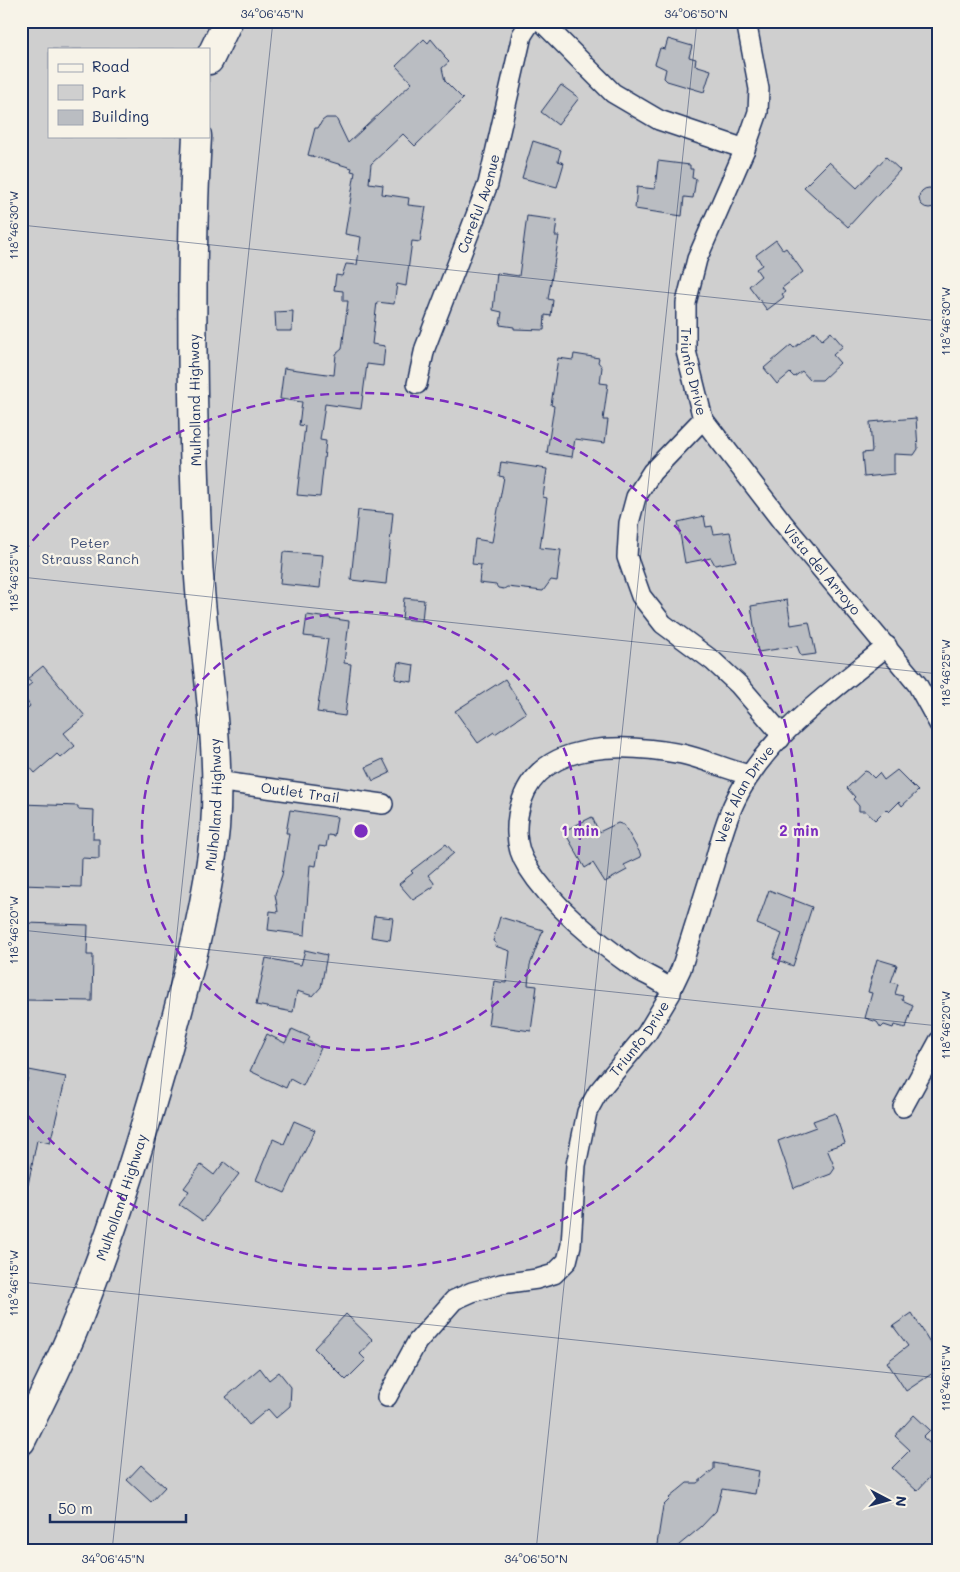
<svg xmlns="http://www.w3.org/2000/svg" width="960" height="1572" font-family="Mali,sans-serif">
  <style>
    .green { fill: #cfcfcf; stroke: #757f96; fill-rule: evenodd }
    .building { fill: #babdc2; stroke: #1b2f5e }
    .lines { fill: none; stroke-linecap: round; stroke-linejoin: round }
    .minor-casing { stroke: #1b2f5e; stroke-width: 22 }
    .secondary-casing { stroke: #1b2f5e; stroke-width: 31 }
    .minor { stroke: #f7f3e8; stroke-width: 19 }
    .secondary { stroke: #f7f3e8; stroke-width: 28 }
    .ticks { fill: none; stroke: #1b2f5e; stroke-width: 1; stroke-opacity: 0.45 }
    .ring { fill: none; stroke: #7b2cbf; stroke-width: 2.5; stroke-dasharray: 9 6 }
    .labels { text-anchor: middle; stroke-width: 4.5; stroke-linejoin: round; paint-order: stroke }
    .street-label { font-size: 14px; fill: #1b2f5e; stroke: #f7f3e8 }
    .park-label { font-size: 14px; fill: #3f4f75; stroke: #f7f3e8 }
    .centre { fill: #7b2cbf; stroke: #f7f3e8; stroke-width: 2.5 }
    .ring-label { font-size: 15px; text-anchor: middle; font-weight: bold; fill: #7b2cbf; stroke: #f7f3e8; stroke-width: 4.5; stroke-linejoin: round; paint-order: stroke }
    .neatline { fill: none; stroke: #1b2f5e; stroke-width: 2 }
    .ticks-label { font-size: 12px; text-anchor: middle; fill: #1b2f5e }
  </style>
  <rect width="100%" height="100%" fill="#eeebe2"/>
  <filter id="ink" filterUnits="userSpaceOnUse"><feTurbulence type="fractalNoise" baseFrequency=".02" numOctaves="2"/><feDisplacementMap in="SourceGraphic" scale="10" xChannelSelector="R" yChannelSelector="G"/><feConvolveMatrix kernelMatrix="1 2 1 2 8 2 1 2 1" color-interpolation-filters="sRGB"/></filter>
  <g filter="url(#ink)">
    <path class="green" d="M21 21H939V1551H21ZM49 49H209V136H49Z"/>
    <path class="building" d="M424 39 428 43 431 39 445 56 444 57 449 62 442 68 445 81 463 99 415 146 403 134 371 164 369 183 383 185 382 194 409 198 408 205 426 207 420 242 412 241 406 286 397 284 394 304 377 302 372 344 385 346 383 366 367 364 361 409 325 404 320 440 326 441 320 497 297 495 305 426 299 425 302 402 280 399 284 368 334 375 336 354 342 349 348 301H343V291L334 290 336 275 342 276 346 264 357 265 361 237 345 234 355 172 351 171 352 168 308 155 315 128H318L322 121 326 118H336L348 143 412 83 396 66Z
      M668 39 692 46 689 57 696 59 695 65 711 70 704 92 667 81 664 78 666 69 655 64 660 48 665 49Z
      M561 85 579 98 558 125 541 112Z
      M533 141 561 150 558 161 564 163 557 187 522 178Z
      M886 157 900 170 848 227 804 187 829 162 857 188Z
      M658 161 690 165V169H693L692 178 696 179 693 198 684 197 682 216 635 209 637 187 655 189Z
      M919 198a10 10 0 1 1 20 0a10 10 0 1 1-20 0Z
      M527 216 557 220 555 236H559L548 299 553 300 551 316 545 315 544 330 514 329V327L500 325 502 312 493 310 497 273 519 276Z
      M776 240 783 250 786 248 803 272 782 288 785 292 782 294 784 297 767 310 749 286 761 276 756 269 762 265 756 255Z
      M293 311 292 331H276L275 312Z
      M815 331 822 340 831 332 843 346 833 355 840 363 822 380H810L802 371 794 377 790 373 777 384 764 368 791 345 794 348Z
      M574 354 599 358 598 362 602 367 600 383 608 384 603 420H608L605 443 575 439 572 457 547 453 554 406 551 405 558 358 573 360Z
      M916 418 918 449 914 455 894 454V474L864 477 862 453 872 452 870 422Z
      M501 462 547 469 543 497 547 498 540 548 561 550 557 581 551 580 543 591 507 587 504 589 498 588 496 585 479 583 481 565 472 564 475 539 492 542 504 477 499 476Z
      M358 510 393 513 386 584 351 580Z
      M704 516 706 527 712 526 714 534 730 532 736 561 715 565 711 558 685 563 678 522Z
      M283 552 323 555 320 588 280 584Z
      M404 598 424 600 422 621 402 619Z
      M787 600 791 625 809 622 816 654 801 656 797 646 758 652 751 606Z
      M307 615 349 621 344 663 351 664 345 716 317 712 328 639 304 636Z
      M398 662 414 665 412 682 395 679Z
      M43 666 85 716 64 733 75 746 61 758 57 754 35 773 21 757V714L30 706 21 692 32 683 27 679Z
      M505 679 526 713 495 734 494 732 478 743 455 711Z
      M383 759 390 773 373 781 366 767Z
      M897 770 918 791 902 806 899 802 889 812 886 809 875 820 865 811H859V806L853 799 855 797 847 788 865 771 868 772 874 778 879 773 884 780Z
      M21 804 78 806V809L94 810 93 839H99V859L82 858 81 887 21 885 23 829H21Z
      M290 810 337 817 334 836 328 835 326 847 319 846 316 866 310 865 305 935 268 930 270 911 278 912 275 894 282 875 289 833H286Z
      M592 817 599 832 618 823 624 825 640 853 641 857 624 865 627 870 605 882 593 863 585 868 564 831Z
      M446 844 454 853 428 875 434 883 433 887 413 900 399 884 413 873 411 871Z
      M769 890 812 907 793 966 773 958 782 934 757 924Z
      M374 916 393 918 390 940 371 937Z
      M500 917 543 930 530 965 528 985 537 986 531 1031 488 1025 494 981 506 983 510 951 495 946 496 943 493 941Z
      M26 923 88 925 87 955H93L92 1001 24 1000Z
      M305 950 327 955 321 987 313 996 297 991 293 1012 256 1005 266 958 301 965Z
      M877 959 897 965 891 982 898 984 895 994 903 996 902 1000 913 1005 906 1028 894 1025 893 1028 884 1025 881 1028 877 1022 865 1018 872 993 868 992Z
      M292 1029 310 1037 308 1041 321 1048 303 1086 290 1079 286 1088 250 1071 267 1034 285 1043Z
      M29 1070 66 1077 50 1143 37 1140 28 1185 21 1184V1081L27 1082Z
      M835 1113 845 1143 827 1149 835 1168 831 1174 794 1188 778 1141 816 1127 813 1121Z
      M294 1121 315 1130 285 1193 256 1180 273 1139 284 1144Z
      M224 1162 239 1174 203 1221 179 1204 189 1191 184 1188 201 1165 214 1175Z
      M912 1313 939 1357V1369L906 1391 887 1362 908 1346 893 1326Z
      M346 1314 373 1340 360 1354 366 1360 346 1380 314 1348Z
      M260 1368 269 1380 279 1372 291 1387 290 1406 276 1418 268 1409 249 1425 226 1397Z
      M914 1415 930 1430 923 1437 939 1452V1467L917 1491 892 1468 910 1450 895 1436Z
      M714 1463 759 1471 755 1494 722 1489 716 1511 701 1527 679 1545V1551H656L663 1506 670 1499 669 1498 687 1483H697L714 1469Z
      M141 1465 165 1487 151 1502 127 1480Z"/>
    <g class="lines">
      <g class="minor-casing">
        <g id="minor">
          <path d="M541 21 613 93 659 120 745 149"/>
          <path id="s1" d="M746 21 759 89 758 112 745 149 697 259 686 303V351L703 419 652 472 636 497 629 523 627 557 641 596 663 624 713 661 739 685 777 729 780 739"/>
          <path id="s2" d="M417 384 425 348 488 184 522 35 531 21"/>
          <path id="s3" d="M703 419 783 523 917 684 939 724"/>
          <path id="s4" d="M216 781 383 804"/>
          <path id="s5" d="M671 990 681 969C692 934 703 899 714 864 720 842 726 819 736 799 768 734 833 691 887 646"/>
          <path d="M903 1107 939 1041"/>
          <path id="s6" d="M387 1397 417 1342 454 1300 472 1292 501 1284 537 1279 554 1274 567 1261 571 1245 576 1165 587 1112 598 1092 647 1033 671 993V990C661 980 645 975 633 967 595 940 552 906 527 866 514 846 515 821 522 800 543 738 630 744 682 754 705 759 727 770 750 775"/>
        </g>
      </g>
      <g class="secondary-casing">
        <g id="secondary">
          <path d="M209 60 228 21"/>
          <path id="s7" d="M21 1441C44 1395 67 1349 85 1301 117 1219 143 1135 167 1051 187 978 208 905 215 828 222 738 202 649 198 560 192 419 189 277 197 136"/>
        </g>
      </g>
      <use href="#minor" class="minor"/>
      <use href="#secondary" class="secondary"/>
    </g>
  </g>
  <path class="ticks" d="M21 225 939 321M21 577 939 674M21 930 939 1026M21 1282 939 1378M112 1551 273 21M536 1551 697 21"/>
  <g class="ring">
    <circle cx="361" cy="831" r="219"/>
    <path d="M23 552A438 438 0 1 1 23 1110"/>
  </g>
  <g class="labels">
    <g class="street-label">
      <text dy="5" stroke="none"><textPath href="#s2" startOffset="191">Careful Avenue</textPath></text>
      <text dy="5" stroke="none"><textPath href="#s1" startOffset="366">Triunfo Drive</textPath></text>
      <text transform="translate(195 400) rotate(-91)" y="5">Mulholland Highway</text>
      <text dy="5" stroke="none"><textPath href="#s3" startOffset="192">Vista del Arroyo</textPath></text>
      <text dy="5" stroke="none"><textPath href="#s4" startOffset="85">Outlet Trail</textPath></text>
      <text dy="5" stroke="none"><textPath href="#s5" startOffset="210">West Alan Drive</textPath></text>
      <text dy="5" stroke="none"><textPath href="#s7" startOffset="669">Mulholland Highway</textPath></text>
      <text dy="5" stroke="none"><textPath href="#s6" startOffset="482">Triunfo Drive</textPath></text>
      <text dy="5" stroke="none"><textPath href="#s7" startOffset="264">Mulholland Highway</textPath></text>
    </g>
    <g class="park-label">
      <text x="90" y="548">Peter<tspan x="90" dy="16">Strauss Ranch</tspan></text>
    </g>
  </g>
  <circle cx="361" cy="831" r="8" class="centre"/>
  <g class="ring-label">
    <text x="580" y="836">1 min</text>
    <text x="799" y="836">2 min</text>
  </g>
  <rect width="960" height="1572" fill="none" stroke="#f7f3e8" stroke-width="55"/>
  <rect x="48" y="48" width="162" height="90" fill="#f7f3e8" stroke="#9fa5b1"/>
  <rect x="58" y="64" width="25" height="8" fill="#f7f3e8" stroke="#9fa5b1"/>
  <text x="92" y="72" font-size="15" fill="#1b2f5e">Road</text>
  <rect x="58" y="85" width="25" height="15" fill="#cfcfcf" stroke="#9fa5b1"/>
  <text x="92" y="98" font-size="15" fill="#1b2f5e">Park</text>
  <rect x="58" y="110" width="25" height="15" fill="#babdc2" stroke="#9fa5b1"/>
  <text x="92" y="122" font-size="15" fill="#1b2f5e">Building</text>
  <g transform="translate(888 1500) rotate(96)" stroke="#f7f3e8" stroke-width="4" paint-order="stroke">
  <path d="M0-4L9 19L0 12L-9 19Z" fill="#1b2f5e"/>
  <text y="-8" font-size="14" font-weight="bold" text-anchor="middle" fill="#1b2f5e">N</text>
  </g>
  <path d="M50 1514v8h136v-8" fill="none" stroke="#1b2f5e" stroke-width="2.5"/>
  <text x="58" y="1514" font-size="15" fill="#1b2f5e" stroke="#f7f3e8" stroke-width="4" paint-order="stroke">50 m</text>
  <rect x="28" y="28" width="904" height="1516" class="neatline"/>
  <g class="ticks-label">
    <text x="272" y="18">34°06'45"N</text>
    <text x="696" y="18">34°06'50"N</text>
    <text transform="translate(14 225) rotate(-90)" y="4">118°46'30"W</text>
    <text transform="translate(946 321) rotate(-90)" y="4">118°46'30"W</text>
    <text transform="translate(14 578) rotate(-90)" y="4">118°46'25"W</text>
    <text transform="translate(946 673) rotate(-90)" y="4">118°46'25"W</text>
    <text transform="translate(14 930) rotate(-90)" y="4">118°46'20"W</text>
    <text transform="translate(946 1025) rotate(-90)" y="4">118°46'20"W</text>
    <text transform="translate(14 1283) rotate(-90)" y="4">118°46'15"W</text>
    <text transform="translate(946 1378) rotate(-90)" y="4">118°46'15"W</text>
    <text x="113" y="1563">34°06'45"N</text>
    <text x="536" y="1563">34°06'50"N</text>
  </g>
</svg>
